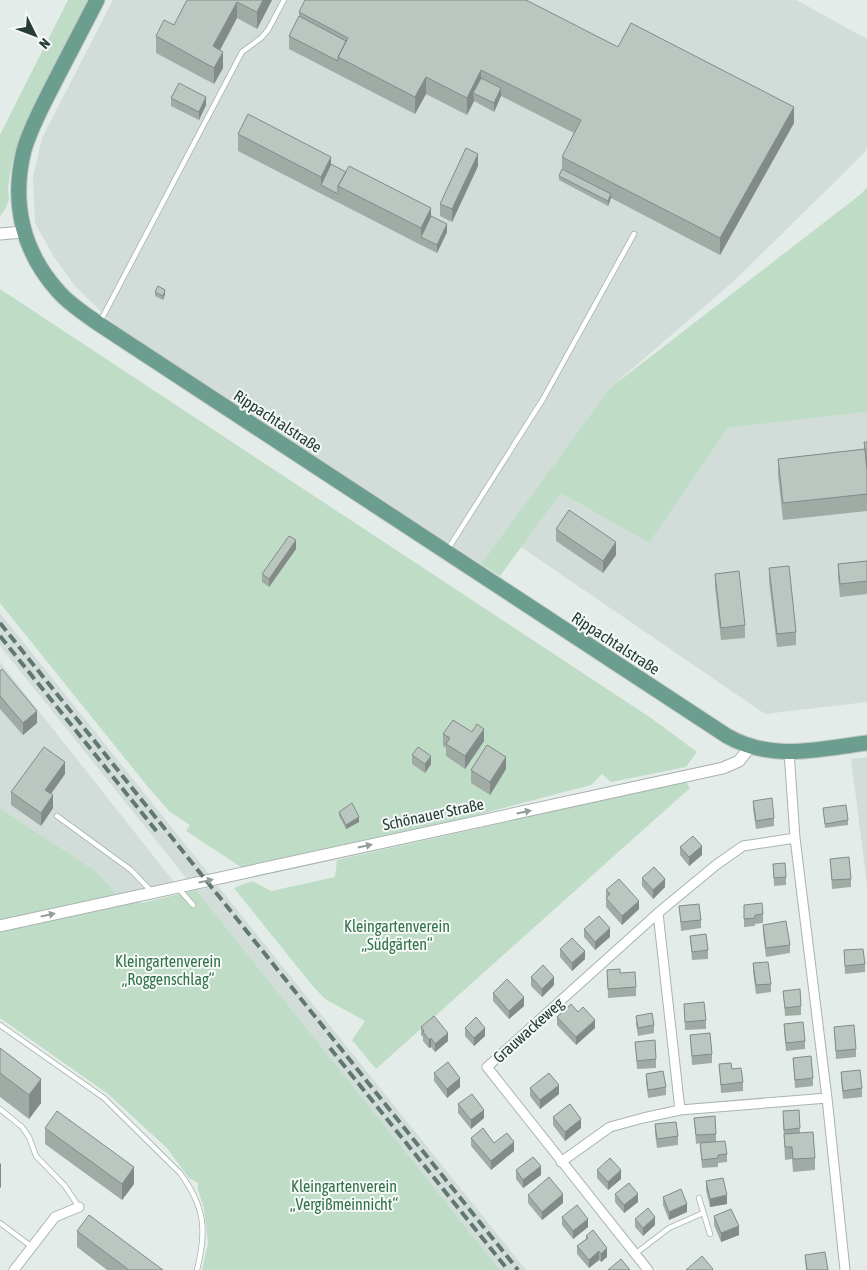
<svg xmlns="http://www.w3.org/2000/svg" width="867" height="1270" font-family="'Asap Condensed',sans-serif">
  <style>
    .built { fill: #d2dcd8 }
    .green { fill: #bfdcc6 }
    .lines { fill: none; stroke-linecap: round; stroke-linejoin: round }
    .service-casing { stroke: #a7b4b0; stroke-width: 6 }
    .minor-casing { stroke: #a7b4b0; stroke-width: 11 }
    .tertiary-casing { stroke: #a7b4b0; stroke-width: 13 }
    .primary-casing { stroke: #c2c9c7; stroke-width: 17 }
    .service { stroke: #fff; stroke-width: 4.5 }
    .minor { stroke: #fff; stroke-width: 9 }
    .tertiary { stroke: #fff; stroke-width: 11 }
    .primary { stroke: #6c9e90; stroke-width: 15 }
    .rail { stroke: #607871; stroke-width: 4; stroke-dasharray: 10 5; stroke-linecap: butt }
    .wall { fill: #a0aba6 }
    .shaded-wall { fill: #828b87 }
    .building { fill: #bac7c1; stroke: #828b87 }
    .oneway { fill: #929e9a }
    .labels { text-anchor: middle; stroke-width: 4; stroke-linejoin: round; paint-order: stroke }
    .street-label { font-size: 16px; fill: #253d36; stroke: #f4f9f7 }
    .park-label { font-size: 16px; fill: #327049; stroke: #f4f9f7 }
  </style>
  <rect width="100%" height="100%" fill="#e4ece9"/>
  <path class="built" d="M113 0H796L867 39V146L865 152 736 279 610 388 481 564 114 324 75 286 54 257 35 223 33 177 42 138Z
    M867 412V702L765 714 521 547 561 493 649 543 728 428Z
    M0 613 209 874 187 879 0 646Z
    M0 662 174 882 117 895 97 872 0 808Z
    M867 757V885L851 759Z
    M218 886 526 1270H500L196 890Z"/>
  <path class="green" d="M68 0H91L18 144 12 163 8 187 9 200 5 210 0 216V135Z
    M867 187V412L728 428 649 543 561 493 500 576 481 564 610 388 861 194Z
    M0 289 651 718 697 752 686 767 611 782 602 774 591 785 473 816 241 867 186 831 190 825 170 812 148 787 0 603Z
    M686 782 690 788 376 1069 352 1040 365 1021 325 999 311 984 234 888 252 881 271 891 335 877 337 860Z
    M0 808 97 872 117 895 142 903 196 890 500 1270H202L208 1243 204 1208 198 1190V1183L189 1178 167 1148 108 1094 0 1018Z"/>
  <g class="lines">
    <g class="service-casing">
      <path id="service" d="M100 322 242 52 261 38 268 30 284 0
        M448 549 543 399 634 234
        M57 816 131 870 151 891
        M179 889 193 905
        M0 1025 104 1098 180 1173C205 1207 207 1230 197 1270
        M0 1109 22 1127 29 1137 36 1156 65 1186 79 1207
        M699 1198 710 1234
        M0 1223 32 1247
        M635 1254 669 1228 703 1213"/>
    </g>
    <g class="minor-casing">
      <path id="minor" d="M789 752 795 838 827 1098 845 1270
        M658 913 680 1110
        M561 1162 610 1127 643 1118 680 1110 827 1098
        M14 1270 55 1217 79 1207
        M648 1270 487 1067 658 913 716 865 743 846 795 838"/>
    </g>
    <g class="tertiary-casing">
      <path id="tertiary" d="M0 234 23 232
        M0 926 723 768 739 761 750 747"/>
    </g>
    <g class="primary-casing">
      <path id="primary" d="M97 0C83 27 69 54 55 81 44 103 31 126 24 150 11 202 22 251 58 291 69 304 85 314 99 324L727 736C773 762 818 749 867 743"/>
    </g>
    <use href="#service" class="service"/>
    <use href="#minor" class="minor"/>
    <use href="#tertiary" class="tertiary"/>
    <use href="#primary" class="primary"/>
    <path class="rail" d="M0 623 518 1270
      M0 636 158 833
      M330 1048 508 1270"/>
  </g>
  <path class="wall" d="M187 0H272L257 29 237 18 220 50 223 68 214 84 156 53V36L174 25Z
    M299 12 618 47 794 123 720 255 611 198 608 206 559 180V176L562 169V157L574 133 501 96 494 112 474 101 467 115 426 94 415 114 289 49V36L299 16Z
    M171 98 206 105 199 120 171 106Z
    M238 134 331 165 431 216 447 232 437 253 421 245 238 151Z
    M478 166 452 222 440 216V204Z
    M155 292 165 294 163 300 155 296Z
    M864 442H867V511L783 520 778 475V459L864 449Z
    M556 529 616 555 603 573 556 541Z
    M296 549 269 587 262 582V574Z
    M867 561V594L840 597 838 577V564Z
    M769 568 796 632V645L777 647 769 581Z
    M715 574 745 625V638L721 640 715 586Z
    M0 671 37 723 23 735 0 709Z
    M443 734 484 741 465 769 446 756V748L443 746Z
    M412 755 431 764 425 773 412 764Z
    M506 769 490 795 471 783V770Z
    M65 774 51 794 53 808 41 826 11 805V792Z
    M753 801 774 818V826L756 829 753 809Z
    M823 808 848 820V825L825 828Z
    M339 812 359 822 346 829 339 816Z
    M680 847 702 855 689 866 680 855Z
    M830 859 851 879V887L832 889Z
    M773 864 786 877V885L774 886Z
    M642 878 665 887 653 899 642 886Z
    M606 890 639 909 622 925 606 907Z
    M744 905 763 914V923L755 924V926L744 927Z
    M679 906 701 920V928L681 931Z
    M763 925 790 945V953L766 957 763 933Z
    M584 929 610 937 595 950 584 937Z
    M690 936 708 950V959L692 960Z
    M560 949 585 959 572 971 560 957Z
    M844 950 865 964V972L845 974Z
    M753 963 771 984V992L756 994 753 972Z
    M607 970 620 973 636 987V996L608 998Z
    M531 977 554 985 542 997 531 986Z
    M783 991 801 1006V1015L785 1016Z
    M493 993 524 1006 509 1019 493 1001Z
    M684 1004 706 1020V1029L685 1030Z
    M636 1016 654 1025V1033L638 1036 636 1024Z
    M557 1017 595 1028 576 1045 557 1025Z
    M784 1024 805 1041V1049L786 1051 784 1032Z
    M421 1027 448 1041 435 1052 431 1047 429 1048 423 1041V1037L421 1035Z
    M834 1027 856 1049V1057L836 1059Z
    M465 1028 485 1036 474 1046 465 1036Z
    M690 1035 712 1054V1063L692 1065Z
    M635 1042 656 1059V1068L637 1069Z
    M0 1048 41 1103 29 1119 0 1097Z
    M793 1058 813 1078V1086L795 1088Z
    M719 1064 732 1069 743 1082V1091L721 1093Z
    M841 1072 862 1088V1097L843 1099 841 1080Z
    M434 1073 460 1087 447 1098 434 1081Z
    M646 1074 666 1087V1095L648 1098 646 1082Z
    M530 1088 559 1094 540 1109 530 1096Z
    M458 1104 484 1118 471 1129 458 1113Z
    M799 1110 800 1133 815 1158V1170L793 1172 792 1159 785 1160 783 1119Z
    M553 1117 581 1128 565 1141 553 1125Z
    M694 1118 716 1134V1142L727 1154V1162L718 1163V1167L702 1168 700 1143 696 1144Z
    M655 1124 678 1136V1145L657 1148 655 1133Z
    M45 1128 134 1184 122 1200 45 1144Z
    M471 1138 494 1143 514 1151 491 1170 471 1146Z
    M516 1170 541 1175 523 1188 516 1179Z
    M597 1170 621 1179 608 1190 597 1178Z
    M706 1181 727 1204 710 1207 706 1190Z
    M615 1194 638 1202 624 1213 615 1202Z
    M528 1195 563 1203 542 1220 528 1203Z
    M663 1197 687 1212 669 1220 663 1205Z
    M714 1216 739 1235 721 1242 714 1225Z
    M562 1217 588 1227 573 1239 562 1225Z
    M635 1219 655 1225 643 1236 635 1227Z
    M77 1231 163 1270H107L77 1247Z
    M586 1236 607 1257 601 1262 599 1260 589 1268 577 1254V1246L586 1239Z
    M805 1255 828 1270H806Z"/>
  <path class="shaded-wall" d="M263 0H272L257 29V12Z
    M237 2V18L213 63V46Z
    M223 52V68L214 84V68Z
    M481 70V86L473 93 474 101 467 115V98Z
    M426 77V94L415 114V97Z
    M501 88V96L494 112V103Z
    M206 97V105L199 120V112Z
    M794 107V123L720 255V238Z
    M478 154V166L452 222V209Z
    M331 157V173L321 185V194V177Z
    M611 194V198L608 206V201Z
    M431 208V225L421 237V228Z
    M447 224V232L437 253V245Z
    M165 290V294L163 300V296Z
    M296 540V549L269 587V579Z
    M616 542V555L603 573V561Z
    M37 711V723L23 735V723Z
    M484 729V741L465 769V756Z
    M431 756V764L425 773V764Z
    M506 757V769L490 795V782Z
    M65 762V774L45 802V790Z
    M53 795V808L41 826V813Z
    M359 817V822L346 829V825Z
    M702 846V855L689 866V857Z
    M665 879V887L653 899V890Z
    M639 901V909L622 925V916Z
    M610 928V937L595 950V942Z
    M585 951V959L572 971V963Z
    M554 977V985L542 997V989Z
    M524 997V1006L509 1019V1011Z
    M595 1020V1028L576 1045V1037Z
    M485 1028V1036L474 1046V1038Z
    M448 1033V1041L435 1052V1044Z
    M431 1038V1047L429 1048V1040Z
    M460 1078V1087L447 1098V1089Z
    M41 1079V1103L29 1119V1095Z
    M559 1085V1094L540 1109V1100Z
    M484 1110V1118L471 1129V1120Z
    M581 1119V1128L565 1141V1132Z
    M514 1142V1151L491 1170V1161Z
    M1 1163V1187L0 1188V1164Z
    M541 1166V1175L523 1188V1180Z
    M134 1167V1184L122 1200V1184Z
    M621 1170V1179L608 1190V1182Z
    M563 1194V1203L542 1220V1212Z
    M638 1194V1202L624 1213V1205Z
    M727 1195V1204L710 1207V1199Z
    M687 1204V1212L669 1220V1212Z
    M655 1217V1225L643 1236V1228Z
    M588 1219V1227L573 1239V1231Z
    M739 1226V1235L721 1242V1233Z
    M607 1248V1257L601 1262V1254Z
    M599 1251V1260L589 1268V1260Z"/>
  <path class="building" d="M187 0H263L257 12 237 2 213 46 223 52 214 68 156 36 164 20 174 25Z
    M305 0H526L618 47 631 23 794 107 720 238 562 157 581 120 481 70 467 98 426 77 415 97 338 57 348 38 299 12Z
    M299 16 346 41 338 57V61L289 36Z
    M481 78 501 88 494 103 473 93Z
    M179 83 206 97 199 112 171 98Z
    M248 114 331 157 321 177 238 134Z
    M466 148 478 154 452 209 440 204Z
    M331 164 346 172 338 186V194L321 185Z
    M349 166 431 208 421 228 338 186Z
    M562 169 611 194 608 201 559 176Z
    M431 216 447 224 437 245 421 237Z
    M158 286 165 290 163 296 155 292Z
    M864 442H867V469L865 449Z
    M865 449 867 469V494L783 503 778 459Z
    M569 510 616 542 603 561 556 529Z
    M289 536 296 540 269 579 262 574Z
    M867 561V581L840 584 838 564Z
    M789 566 796 632 777 634 769 568Z
    M739 571 745 625 721 628 715 574Z
    M2 669 37 711 23 723 0 696V671Z
    M453 720 472 732 477 724 484 729 465 756 446 744 450 738 443 734Z
    M487 745 506 757 490 782 471 770Z
    M44 747 65 762 45 790 53 795 41 813 11 792Z
    M418 747 431 756 425 764 412 755Z
    M772 798 774 818 756 821 753 801Z
    M352 803 359 817 346 825 339 812Z
    M846 805 848 820 825 824 823 808Z
    M693 836 702 846 689 857 680 847Z
    M849 857 851 879 832 880 830 859Z
    M785 863 786 877 774 878 773 864Z
    M654 867 665 879 653 890 642 878Z
    M619 879 639 901 622 916 606 898 610 894 606 890Z
    M762 903 763 914 755 915V918L744 919V905Z
    M699 904 701 920 681 922 679 906Z
    M599 916 610 928 595 942 584 929Z
    M786 921 790 945 766 948 763 925Z
    M706 934 708 950 692 952 690 936Z
    M572 938 585 951 572 963 560 949Z
    M863 949 865 964 845 966 844 950Z
    M768 962 771 984 756 985 753 963Z
    M543 965 554 977 542 989 531 977Z
    M620 969V973L635 972 636 987 608 989 607 970Z
    M507 979 524 997 509 1011 493 993Z
    M800 989 801 1006 785 1008 783 991Z
    M704 1002 706 1020 685 1022 684 1004Z
    M571 1004 578 1012 583 1007 595 1020 576 1037 557 1017Z
    M652 1013 654 1025 638 1028 636 1016Z
    M434 1016 448 1033 435 1044 431 1038 429 1040 423 1032 424 1031 421 1027Z
    M476 1017 485 1028 474 1038 465 1028Z
    M803 1022 805 1041 786 1043 784 1024Z
    M854 1025 856 1049 836 1051 834 1027Z
    M710 1033 712 1054 692 1056 690 1035Z
    M655 1040 656 1059 637 1061 635 1042Z
    M0 1048 41 1079 29 1095 0 1073Z
    M811 1056 813 1078 795 1080 793 1058Z
    M448 1062 460 1078 447 1089 434 1073Z
    M731 1063 732 1069 741 1068 743 1082 721 1085 719 1064Z
    M860 1070 862 1088 843 1091 841 1072Z
    M663 1071 666 1087 648 1090 646 1074Z
    M549 1073 559 1085 540 1100 530 1088Z
    M472 1094 484 1110 471 1120 458 1104Z
    M570 1104 581 1119 565 1132 553 1117Z
    M799 1110 800 1128 784 1130 783 1111Z
    M57 1111 134 1167 122 1184 45 1128Z
    M715 1116 716 1134 696 1135 694 1118Z
    M676 1122 678 1136 657 1139 655 1124Z
    M483 1128 494 1143 507 1133 514 1142 491 1161 471 1138Z
    M813 1132 815 1158 793 1159 792 1147H785L784 1134Z
    M725 1141 727 1154 718 1155V1158L702 1160 700 1143Z
    M533 1157 541 1166 523 1180 516 1170Z
    M610 1158 621 1170 608 1182 597 1170Z
    M549 1177 563 1194 542 1212 528 1195Z
    M723 1178 727 1195 710 1199 706 1181Z
    M629 1183 638 1194 624 1205 615 1194Z
    M681 1189 687 1204 669 1212 663 1197Z
    M577 1205 588 1219 573 1231 562 1217Z
    M648 1208 655 1217 643 1228 635 1219Z
    M731 1209 739 1226 721 1233 714 1216Z
    M89 1215 163 1270H129L77 1231Z
    M593 1230 607 1248 601 1254 599 1251 589 1260 577 1246 588 1238 586 1236Z
    M825 1252 828 1270H807L805 1255Z
    M702 1256 713 1269 712 1270H686Z
    M621 1259 630 1270H608Z"/>
  <defs><path id="oneway-solid" d="M-6-.8H1V-3.2L6.5 0L1 3.2V.8H-6Z" transform="scale(1.25)"/></defs>
  <g class="oneway">
    <use href="#oneway-solid" transform="translate(524 812) rotate(-12)"/>
    <use href="#oneway-solid" transform="translate(365 846) rotate(-12)"/>
    <use href="#oneway-solid" transform="translate(206 881) rotate(-12)"/>
    <use href="#oneway-solid" transform="translate(48 915) rotate(-12)"/>
  </g>
  <g class="labels">
    <g class="street-label">
      <text transform="translate(278 421) rotate(33)" y="6">Rippachtalstraße</text>
      <text transform="translate(616 643) rotate(33)" y="6">Rippachtalstraße</text>
      <text transform="translate(433 814) rotate(-12)" y="6">Schönauer Straße</text>
      <text transform="translate(528 1030) rotate(-42)" y="6">Grauwackeweg</text>
    </g>
    <g class="park-label">
      <text x="397" y="932">Kleingartenverein<tspan x="397" dy="18">„Südgärten“</tspan></text>
      <text x="168" y="967">Kleingartenverein<tspan x="168" dy="18">„Roggenschlag“</tspan></text>
      <text x="344" y="1192">Kleingartenverein<tspan x="344" dy="18">„Vergißmeinnicht“</tspan></text>
    </g>
  </g>
  <g transform="translate(35 35) rotate(132)" stroke="#f4f9f7" stroke-width="4" paint-order="stroke">
  <path d="M0-4L9 19L0 12L-9 19Z" fill="#253d36"/>
  <text y="-8" font-size="14" font-weight="bold" text-anchor="middle" fill="#253d36">N</text>
  </g>
</svg>
